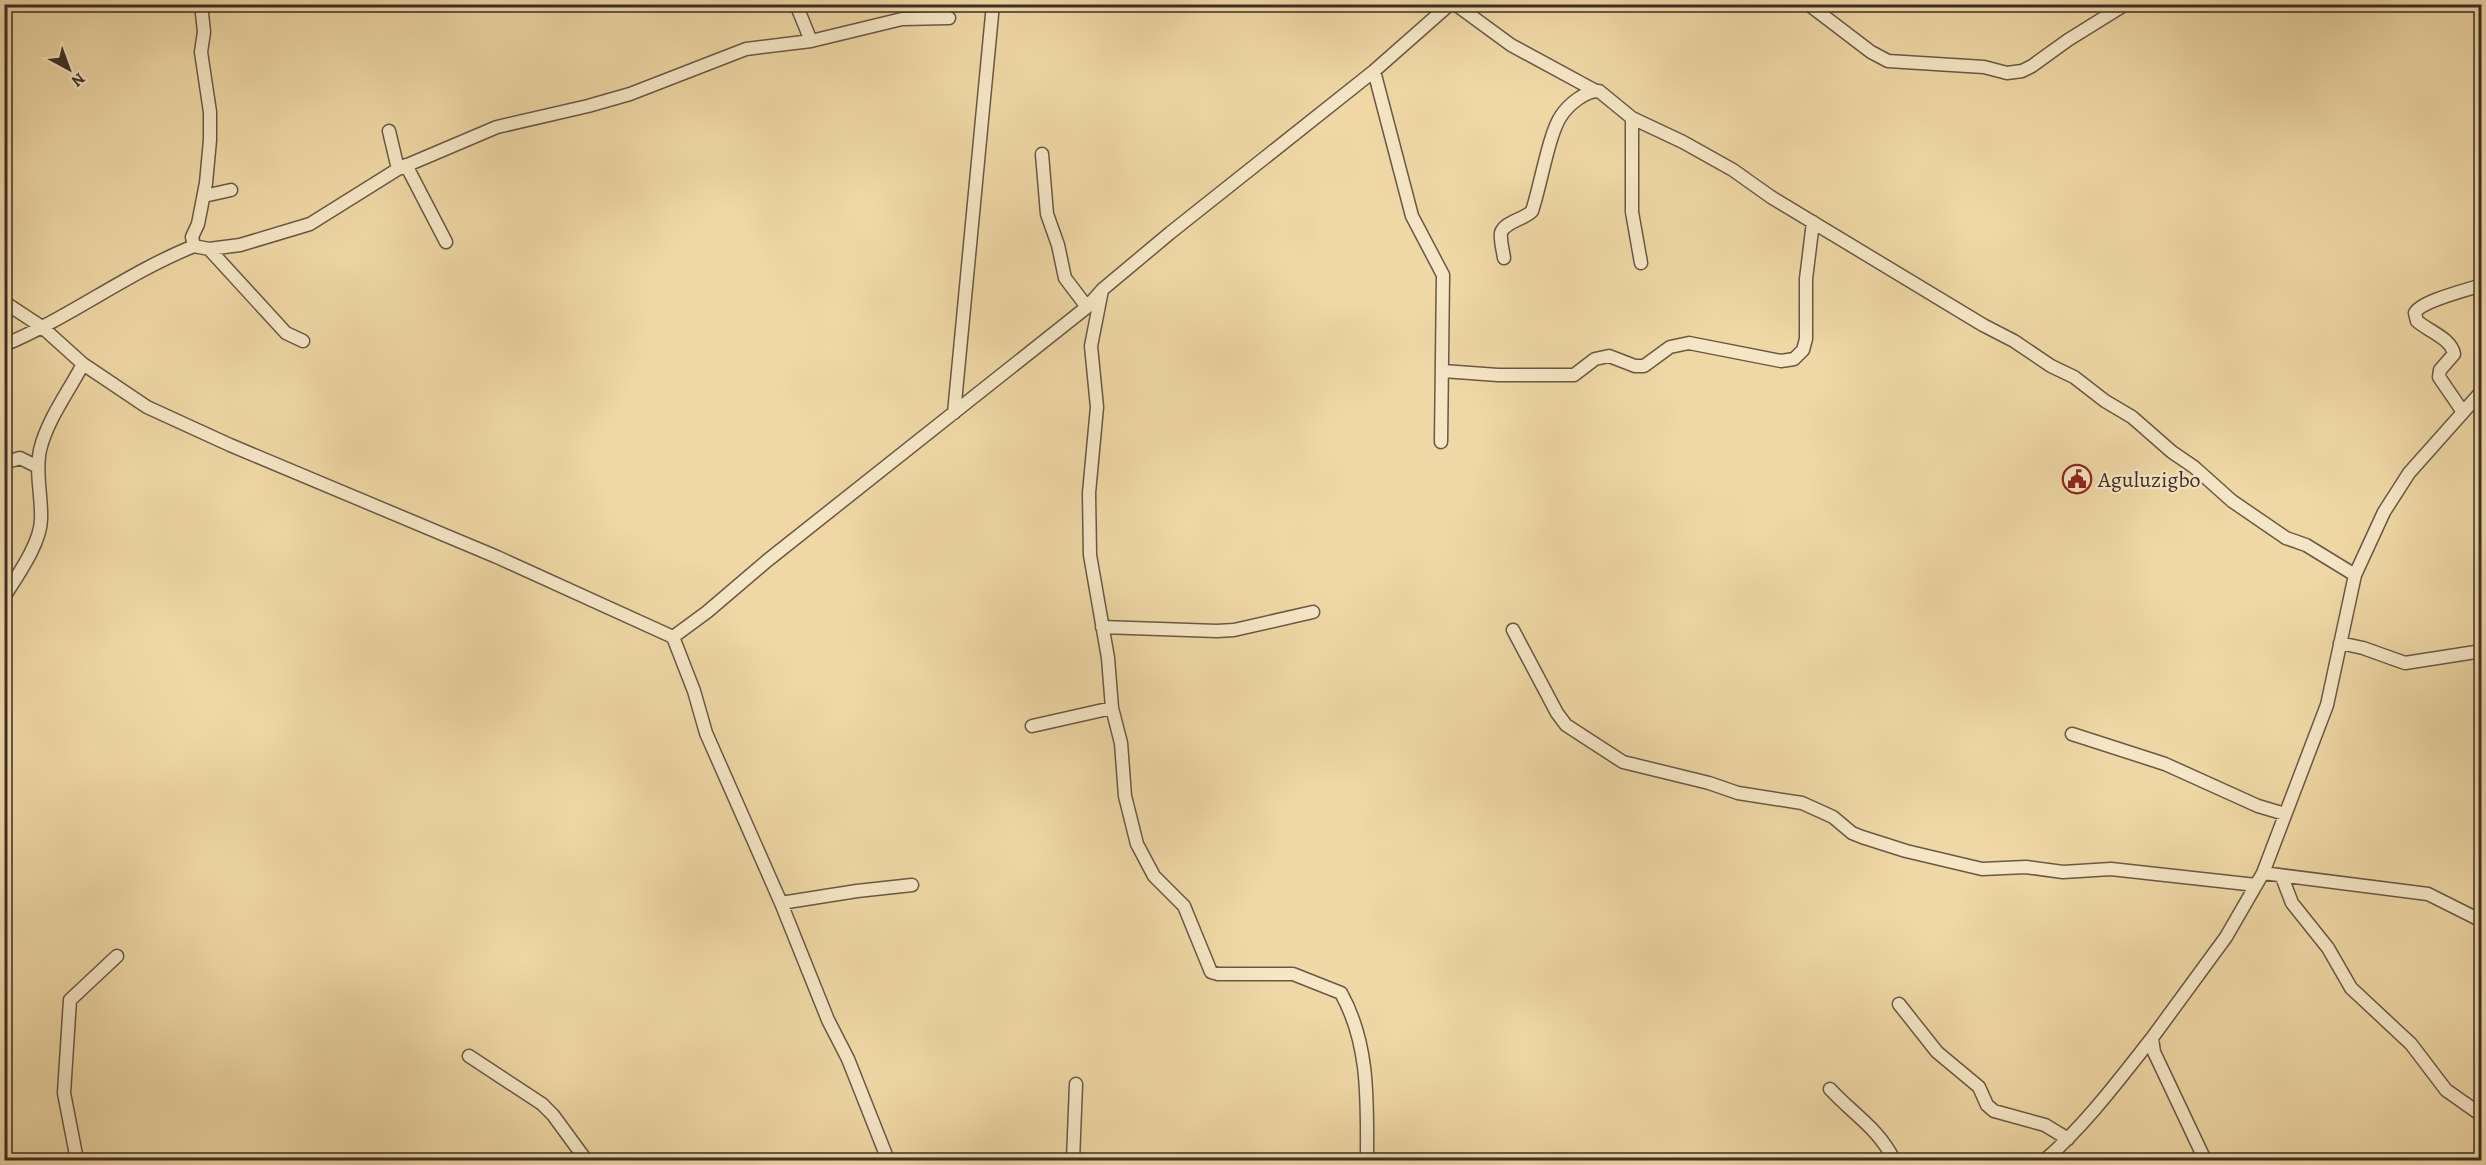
<svg xmlns="http://www.w3.org/2000/svg" width="2486" height="1165" font-family="Alegreya,serif">
  <style>
    .lines { fill: none; stroke-linecap: round; stroke-linejoin: round }
    .street-casing { stroke: #695845; stroke-width: 15 }
    .street { stroke: #f5e6c5; stroke-width: 12 }
    .labels { text-anchor: middle; stroke-width: 4.5; stroke-linejoin: round; paint-order: stroke }
    .poi-label { font-size: 22px; fill: #3c2e25; stroke: #f5e6c5; text-anchor: start }
  </style>
  <rect width="100%" height="100%" fill="#efd8a6"/>
  <filter id="stains"><feTurbulence type="fractalNoise" baseFrequency=".00333" numOctaves="4"/><feColorMatrix values="0 0 0 0 .2 0 0 0 0 .09 0 0 0 0 .02 0 0 0 .5 -.17"/></filter>
  <radialGradient id="worn" r=".72"><stop offset=".6" stop-color="#630" stop-opacity="0"/><stop offset="1" stop-color="#630" stop-opacity=".3"/></radialGradient>
  <g class="lines">
    <g class="street-casing">
      <path id="street" d="M796 4 811 41
        M1455 4 1511 45 1594 90
        M1808 4 1871 52 1888 61 1984 67 2007 73 2022 71 2032 66 2068 40 2126 4
        M1374 71 1412 216 1443 275 1441 442
        M1632 118V212L1641 263
        M389 131 398 169
        M1042 154 1047 214 1058 245 1065 278 1087 307
        M406 165 446 242
        M204 196 231 190
        M194 246 209 249 240 245 310 224 398 169 497 127 588 106 630 94 746 49 811 41 902 19 949 18
        M209 249 286 333 303 341
        M1504 258C1503 251 1500 240 1501 233 1504 222 1525 219 1532 211 1540 188 1549 133 1561 116 1568 105 1586 90 1599 91L1632 118 1683 142 1733 170 1771 197 1983 325 2014 341 2051 366 2074 377 2105 401 2132 417 2172 452 2194 467 2232 501 2286 538 2306 545 2355 575
        M1102 290 1091 346 1097 407 1089 493 1090 555 1108 658 1112 708
        M4 302 42 327 83 364 147 407 230 445 497 557 673 637 694 691 706 733 781 903 828 1020 848 1059 888 1160
        M4 345C71 317 127 273 194 246L192 237 198 224 206 183 210 140V112L201 52 204 32 201 4
        M1443 371 1498 375H1574L1595 359 1609 356 1635 366H1644L1670 347 1689 343 1781 361 1794 359 1803 350 1806 339V279L1813 222
        M2463 412 2439 377 2440 370 2454 354C2451 338 2428 331 2417 321L2415 313C2421 301 2467 290 2482 285
        M954 413 993 4
        M4 463 20 458 38 467
        M4 597C17 576 41 543 41 519 42 496 35 473 40 450 47 420 69 391 83 364
        M1102 627 1217 631 1234 630 1313 612
        M1513 630 1557 713 1566 725 1623 762 1709 783 1738 793 1802 803 1833 817 1852 833 1862 837 1906 851 1982 869 2026 867 2063 872 2111 869 2256 885
        M673 637 707 612 768 560 1087 307 1103 289 1170 233 1374 71 1450 4
        M2340 643 2363 648 2405 663 2482 651
        M1032 726 1112 708 1121 743 1125 796 1137 844 1154 876 1184 906 1211 972 1218 974H1293L1341 993C1370 1045 1367 1103 1367 1160
        M2072 734 2165 764 2258 806 2285 814
        M2263 873 2428 894 2482 921
        M2282 877 2292 903 2328 948 2351 988 2411 1044 2446 1090 2480 1114
        M781 903 857 891 912 885
        M1899 1004 1937 1052 1979 1087 1987 1105 1994 1111 2045 1125 2068 1139
        M469 1056 542 1104 553 1115 586 1160
        M1830 1089C1853 1114 1878 1128 1894 1160
        M77 1160 64 1093 70 1000 117 956
        M1073 1160 1076 1084
        M2045 1160C2086 1124 2118 1081 2152 1038
        M2205 1160 2154 1052 2152 1038 2226 937 2263 873 2327 705 2355 575 2384 512 2409 473 2482 391"/>
    </g>
    <use href="#street" class="street"/>
  </g>
  <defs>
    <g id="civic-ring" transform="scale(1.5)"><circle r="9.5" fill="#f5e6c5" stroke="#8f2418" stroke-width="1.5"/><path d="M-.6-6.5H3V-4.5H.6V-3L4-1V1h2V6H-6V1h2V-1L-.6-3ZM-1.2 2.5V6h2.4V2.5Z" fill="#8f2418"/></g>
  </defs>
  <g fill-rule="evenodd">
    <use href="#civic-ring" x="2077" y="479"/>
  </g>
  <g class="labels">
    <g class="poi-label">
      <text x="2098" y="487">Aguluzigbo</text>
    </g>
  </g>
  <rect width="2486" height="1165" fill="none" stroke="#efd8a6" stroke-width="24"/>
  <rect x="6" y="6" width="2474" height="1153" fill="none" stroke="#3c2e25" stroke-width="3"/>
  <rect x="12" y="12" width="2462" height="1141" fill="none" stroke="#3c2e25" stroke-width="1.5"/>
  <g transform="translate(69 69) rotate(139)" stroke="#f5e6c5" stroke-width="4.5" paint-order="stroke">
  <path d="M0-4.5L10 22L0 15L-10 22Z" fill="#3c2e25"/>
  <text y="-9" font-size="16" font-weight="bold" text-anchor="middle" fill="#3c2e25">N</text>
  </g>
  <rect width="100%" height="100%" filter="url(#stains)"/>
  <rect width="100%" height="100%" fill="url(#worn)"/>
</svg>
